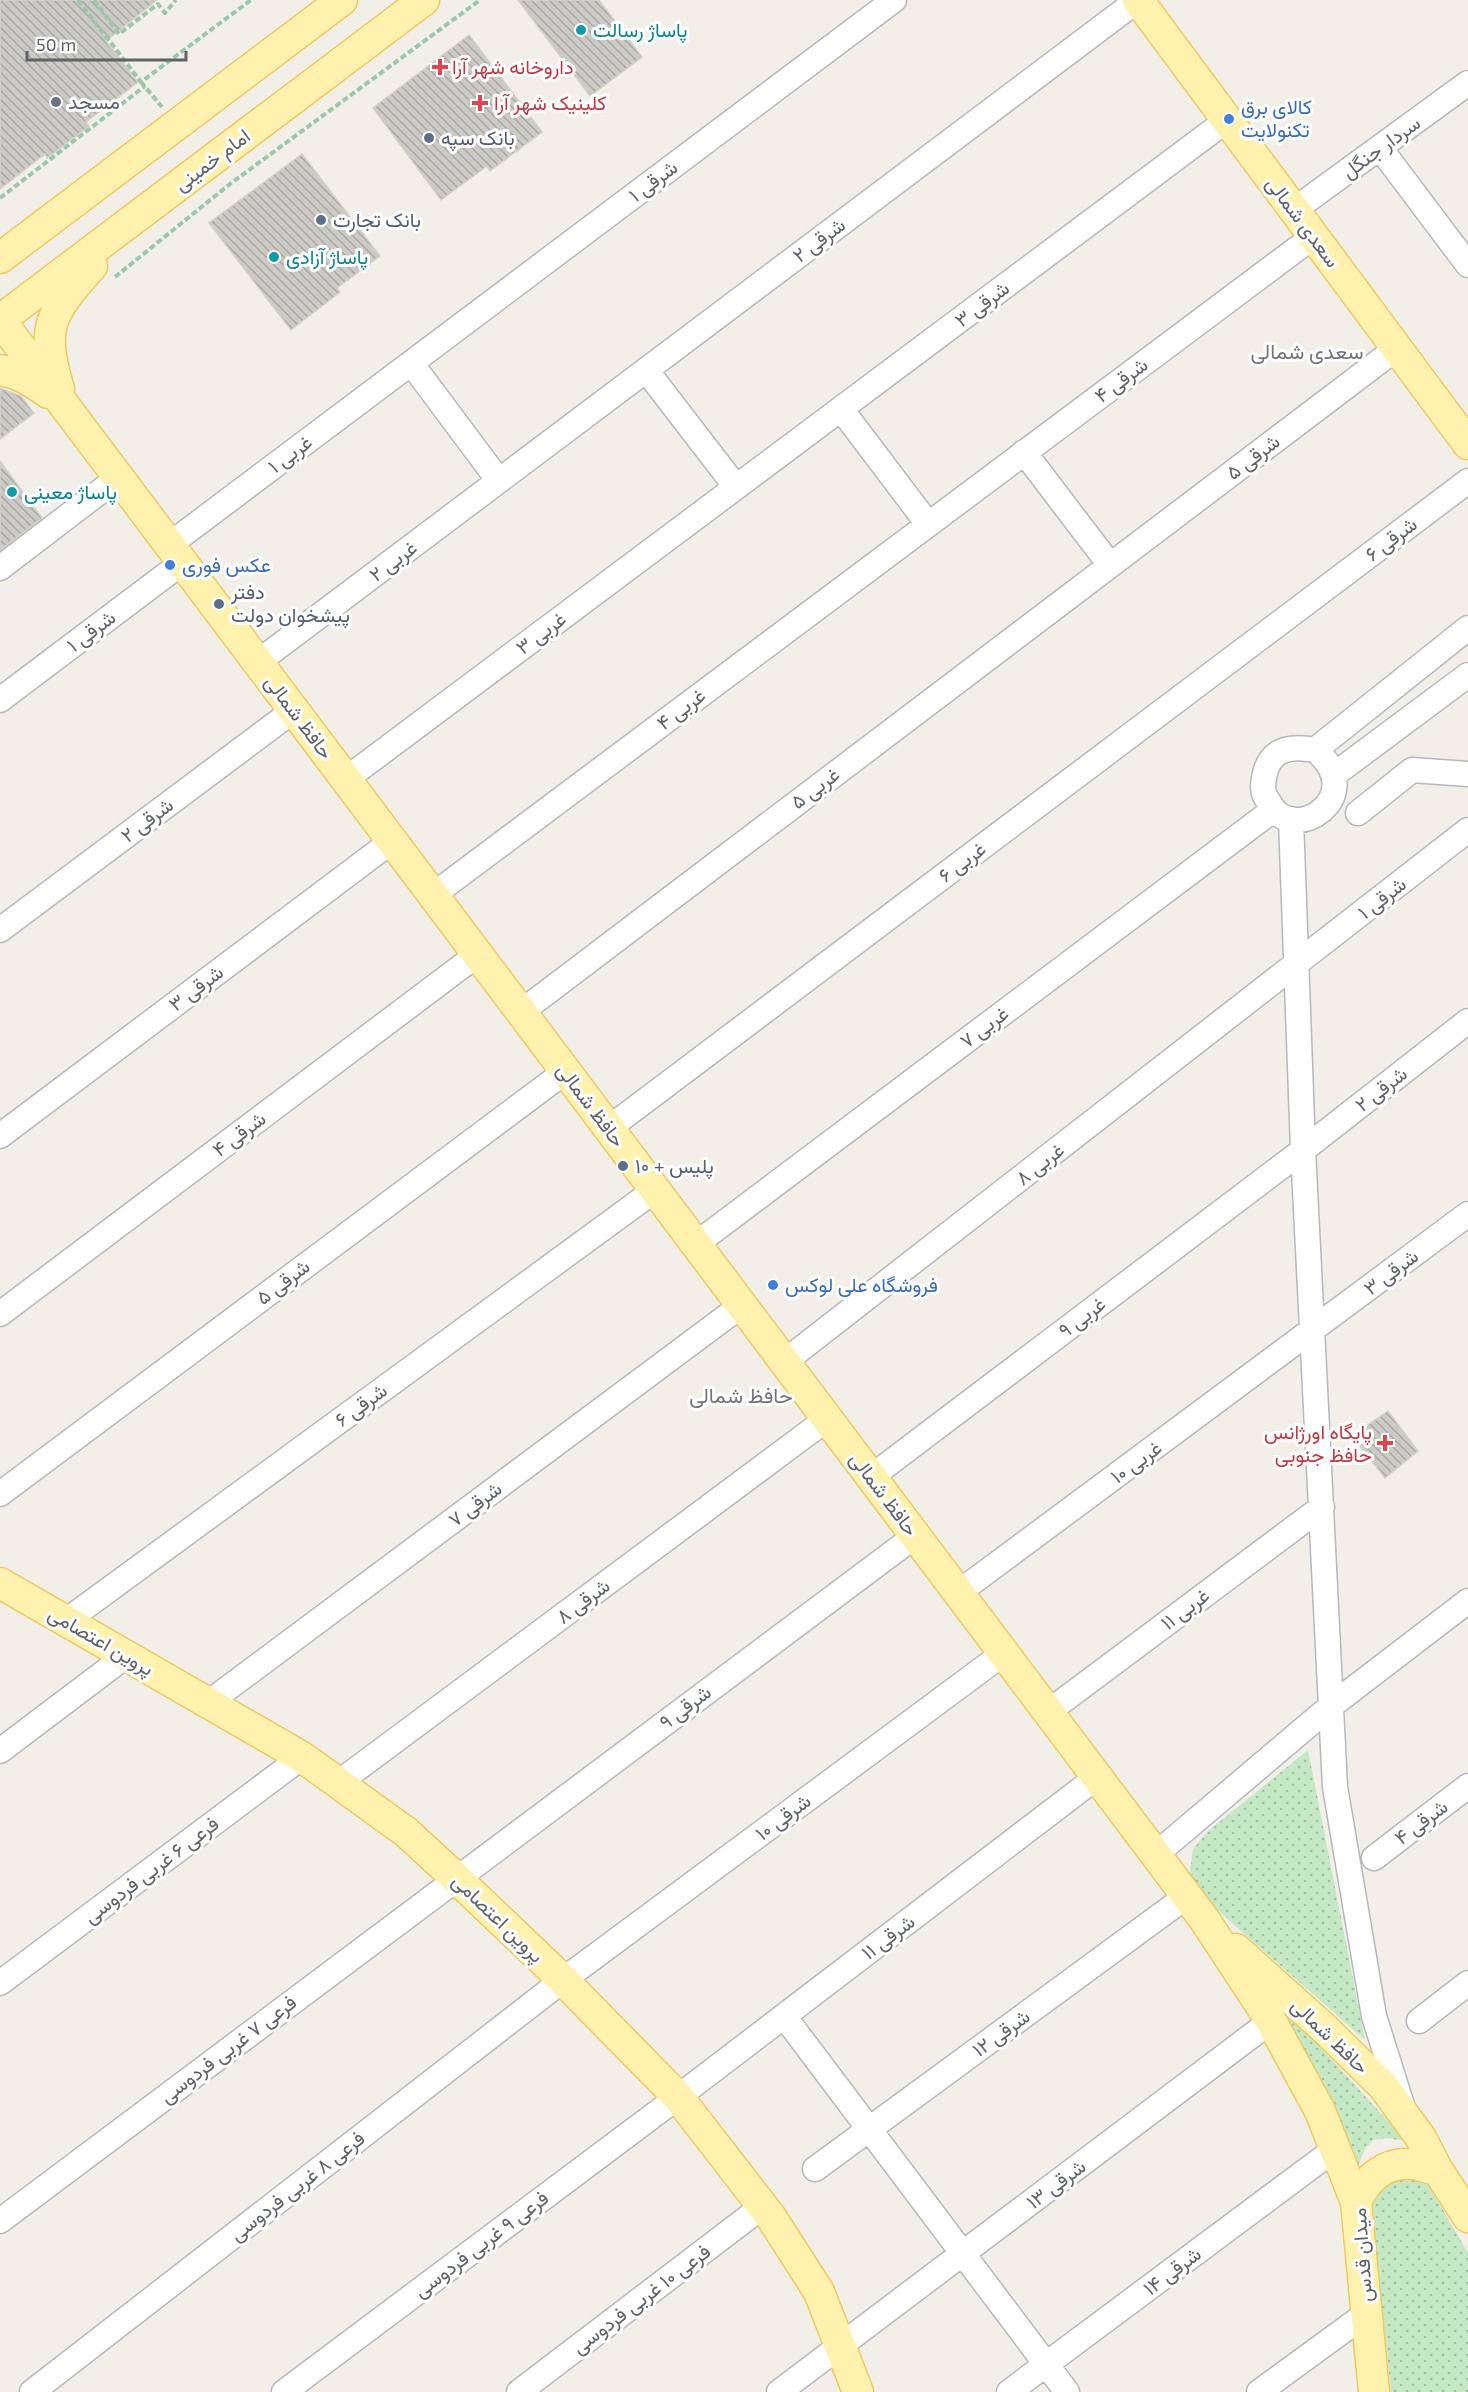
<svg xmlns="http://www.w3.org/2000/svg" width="1468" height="2392" font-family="'Exo 2',Vazirmatn,sans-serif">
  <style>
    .grass { fill: url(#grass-dots) }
    .building { fill: url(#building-back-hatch); stroke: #d6d1c6; stroke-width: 1.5 }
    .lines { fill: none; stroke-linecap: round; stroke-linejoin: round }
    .minor-casing { stroke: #b5b8bc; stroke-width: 27 }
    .major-casing { stroke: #f2c960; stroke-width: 33 }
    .path { stroke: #9cc7a9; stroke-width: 4; stroke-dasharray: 6 3; stroke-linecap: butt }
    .minor { stroke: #fff; stroke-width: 24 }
    .major { stroke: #fff2af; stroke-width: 30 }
    .culture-dot { fill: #0f9aa8; stroke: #fff; stroke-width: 2 }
    .health-dot { fill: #e0444e; stroke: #fff; stroke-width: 2 }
    .worship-dot { fill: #6b7280; stroke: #fff; stroke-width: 2 }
    .shop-dot { fill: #3f7fe0; stroke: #fff; stroke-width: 2 }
    .service-dot { fill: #5c6f8a; stroke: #fff; stroke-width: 2 }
    .labels { text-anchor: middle; stroke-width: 6; stroke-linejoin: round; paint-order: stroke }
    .culture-label { font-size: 20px; fill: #0d838f; stroke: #fff; text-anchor: start }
    .health-label { font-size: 20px; fill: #be3a42; stroke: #fff; text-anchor: start }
    .worship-label { font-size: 20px; fill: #5b616d; stroke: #fff; text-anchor: start }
    .shop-label { font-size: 20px; fill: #366cbe; stroke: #fff; text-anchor: start }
    .service-label { font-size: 20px; fill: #4e5e75; stroke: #fff; text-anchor: start }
    .street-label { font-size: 20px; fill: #5f6368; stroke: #fff }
    .neighbourhood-label { font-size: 21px; fill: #70757a; stroke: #fff }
  </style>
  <defs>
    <pattern id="grass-dots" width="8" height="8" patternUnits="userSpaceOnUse" patternTransform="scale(1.5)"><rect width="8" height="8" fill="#c5e8c5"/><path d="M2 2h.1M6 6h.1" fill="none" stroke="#a3c0a4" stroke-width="1.8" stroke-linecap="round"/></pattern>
    <pattern id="building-back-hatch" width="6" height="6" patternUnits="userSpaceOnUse" patternTransform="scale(1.5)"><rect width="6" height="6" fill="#cccac5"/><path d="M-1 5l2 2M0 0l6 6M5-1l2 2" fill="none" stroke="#a9a8a4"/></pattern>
  </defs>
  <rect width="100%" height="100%" fill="#f1efe8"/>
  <path class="grass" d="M1308 1750 1365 2040 1208 1902 1190 1872 1193 1849 1208 1831Z
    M1271 1993 1406 2141 1386 2138 1373 2140 1365 2149 1357 2168Z
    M1394 2175 1422 2179 1429 2186 1468 2253V2392H1391L1371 2204 1373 2194Z"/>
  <path class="building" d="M0 0H157L106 41 138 82 86 122 89 126 47 158 45 154 0 189Z
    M518 0H599L642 57 590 96Z
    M469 35 542 132 490 171 487 166 441 200 373 108Z
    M302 154 380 256 337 288 340 292 291 330 209 223Z
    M0 388 21 396 34 413 0 439Z
    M0 461 42 518 0 550Z
    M1388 1411 1418 1451 1385 1478 1352 1436Z"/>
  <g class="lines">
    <g class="minor-casing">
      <path id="minor" d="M1380 148 1468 265
        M1294 210 1468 83
        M411 363 499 481
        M646 370 736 487
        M841 409 928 524
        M1024 452 1110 565
        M169 545 894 0
        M0 568 119 477
        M258 662 1138 0
        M0 700 183 562
        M1315 750C1370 795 1294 847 1270 804 1266 798 1263 794 1263 787 1265 752 1284 744 1315 750L1468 628
        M1335 774 1468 675
        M346 779 1227 120
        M1358 813 1412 770 1468 774
        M1291 819 1303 1149 1335 1787 1374 2016 1402 2105
        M433 895 1314 236
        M0 930 294 710
        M521 1012 1397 348
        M609 1128 1468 481
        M0 1136 392 841
        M696 1244 1273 810
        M0 1314 478 954
        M784 1362 1468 830
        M871 1477 1294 1157 1468 1021
        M0 1494 566 1071
        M958 1593 1468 1214
        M66 1621 655 1190
        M208 1703 742 1305
        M1048 1712 1322 1507
        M0 1751 127 1655
        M338 1783 827 1419
        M1155 1855 1331 1706 1468 1601
        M1374 1858 1468 1786
        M0 1983 302 1757
        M784 2016 1067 2392
        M1419 2021 1468 1983
        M815 2169 1187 1896
        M0 2221 915 1536
        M32 2392 563 1980 1004 1653
        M284 2392 678 2097 1097 1777
        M519 2392 763 2206
        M779 2392 1271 2021
        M1009 2392 1335 2149
        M1259 2392 1366 2314"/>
    </g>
    <g class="major-casing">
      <path id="major" d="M1138 0 1468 444
        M0 258 342 0
        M0 320 1204 1919 1271 2021 1320 2111 1356 2202
        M0 320 424 0
        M0 370C19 373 33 382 48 393
        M59 389C40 325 50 314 92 266
        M0 1583 302 1757 406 1832 456 1878 563 1980 678 2097 771 2217 819 2292 858 2392
        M1236 1949 1325 2029 1383 2086 1421 2138 1437 2169
        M1374 2392 1356 2202C1367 2177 1386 2161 1414 2164 1422 2165 1429 2170 1437 2169L1468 2217"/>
    </g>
    <path class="path" d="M78 0 141 82 251 0
      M94 0 119 34 158 4 165 13 176 0
      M141 82 162 107
      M0 198 145 86
      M115 277 230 184 480 0"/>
    <use href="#minor" class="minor"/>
    <use href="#major" class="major"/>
  </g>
  <g class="culture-dot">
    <circle cx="581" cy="30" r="6"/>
    <circle cx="274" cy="257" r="6"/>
    <circle cx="12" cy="492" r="6"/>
  </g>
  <g class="health-dot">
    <path d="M437 58h6v6h6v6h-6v6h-6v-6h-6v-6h6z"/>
    <path d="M477 94h6v6h6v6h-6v6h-6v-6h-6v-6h6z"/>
    <path d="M1382 1434h6v6h6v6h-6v6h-6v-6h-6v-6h6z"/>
  </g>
  <circle class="worship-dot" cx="56" cy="102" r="6"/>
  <g class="shop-dot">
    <circle cx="1229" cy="119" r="6"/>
    <circle cx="170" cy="565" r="6"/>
    <circle cx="773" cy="1285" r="6"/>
  </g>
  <g class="service-dot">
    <circle cx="429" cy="138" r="6"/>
    <circle cx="321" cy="220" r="6"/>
    <circle cx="219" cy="604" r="6"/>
    <circle cx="623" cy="1166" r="6"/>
  </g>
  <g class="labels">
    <g class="culture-label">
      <text x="593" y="37">پاساژ رسالت</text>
      <text x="286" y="264">پاساژ آزادی</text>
      <text x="24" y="499">پاساژ معینی</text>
    </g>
    <g class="health-label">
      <text x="452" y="74">داروخانه شهر آرا</text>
      <text x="494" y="110">کلینیک شهر آرا</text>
      <text x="1372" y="1439" text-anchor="end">پایگاه اورژانس<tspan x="1372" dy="23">حافظ جنوبی</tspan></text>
    </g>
    <g class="worship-label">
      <text x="68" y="109">مسجد</text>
    </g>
    <g class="shop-label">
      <text x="1241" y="114">کالای برق<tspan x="1241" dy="23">تکنولایت</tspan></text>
      <text x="182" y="572">عکس فوری</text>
      <text x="785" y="1292">فروشگاه علی لوکس</text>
    </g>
    <g class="service-label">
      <text x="441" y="145">بانک سپه</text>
      <text x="333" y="227">بانک تجارت</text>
      <text x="231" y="599">دفتر<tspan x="231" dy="23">پیشخوان دولت</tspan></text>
      <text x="635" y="1173">پلیس + ۱۰</text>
    </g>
    <g class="street-label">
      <text transform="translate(1381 147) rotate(-36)" y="7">سردار جنگل</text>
      <text transform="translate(212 160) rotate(-37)" y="7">امام خمینی</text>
      <text transform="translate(653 181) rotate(-37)" y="7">۱ شرقی</text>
      <text transform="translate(1303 222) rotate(53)" y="7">سعدی شمالی</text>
      <text transform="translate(819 240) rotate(-37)" y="7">۲ شرقی</text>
      <text transform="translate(982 304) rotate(-37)" y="7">۳ شرقی</text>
      <text transform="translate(1121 380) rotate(-37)" y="7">۴ شرقی</text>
      <text transform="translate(290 454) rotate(-37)" y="7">۱ غربی</text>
      <text transform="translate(1253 457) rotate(-37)" y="7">۵ شرقی</text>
      <text transform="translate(1391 539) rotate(-37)" y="7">۶ شرقی</text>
      <text transform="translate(393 561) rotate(-37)" y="7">۲ غربی</text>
      <text transform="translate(91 631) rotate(-37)" y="7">۱ شرقی</text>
      <text transform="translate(541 633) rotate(-37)" y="7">۳ غربی</text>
      <text transform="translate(681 709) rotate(-37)" y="7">۴ غربی</text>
      <text transform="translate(299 717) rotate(53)" y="7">حافظ شمالی</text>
      <text transform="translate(815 788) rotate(-37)" y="7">۵ غربی</text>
      <text transform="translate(147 820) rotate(-37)" y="7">۲ شرقی</text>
      <text transform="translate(962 862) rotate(-37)" y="7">۶ غربی</text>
      <text transform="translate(1382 898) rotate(-38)" y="7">۱ شرقی</text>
      <text transform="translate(196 988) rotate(-37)" y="7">۳ شرقی</text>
      <text transform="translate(984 1027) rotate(-37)" y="7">۷ غربی</text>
      <text transform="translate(1381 1089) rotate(-38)" y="7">۲ شرقی</text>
      <text transform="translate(591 1105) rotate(53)" y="7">حافظ شمالی</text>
      <text transform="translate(239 1134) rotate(-37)" y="7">۴ شرقی</text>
      <text transform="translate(1040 1164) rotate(-38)" y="7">۸ غربی</text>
      <text transform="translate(1391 1272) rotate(-37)" y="7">۳ شرقی</text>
      <text transform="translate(283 1282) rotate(-37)" y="7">۵ شرقی</text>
      <text transform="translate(1082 1317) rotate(-37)" y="7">۹ غربی</text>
      <text transform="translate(361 1405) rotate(-36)" y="7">۶ شرقی</text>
      <text transform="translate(1136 1462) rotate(-36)" y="7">۱۰ غربی</text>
      <text transform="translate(884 1494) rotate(53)" y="7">حافظ شمالی</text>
      <text transform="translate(475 1504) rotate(-37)" y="7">۷ شرقی</text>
      <text transform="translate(583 1601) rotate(-37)" y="7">۸ شرقی</text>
      <text transform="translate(1185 1609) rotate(-37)" y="7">۱۱ غربی</text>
      <text transform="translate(101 1641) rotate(30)" y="7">پروین اعتصامی</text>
      <text transform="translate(685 1707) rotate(-37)" y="7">شرقی ۹</text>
      <text transform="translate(783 1817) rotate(-37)" y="7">شرقی ۱۰</text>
      <text transform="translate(1421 1822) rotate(-37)" y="7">۴ شرقی</text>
      <text transform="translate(151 1870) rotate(-37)" y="7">فرعی ۶ غربی فردوسی</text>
      <text transform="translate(498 1918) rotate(44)" y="7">پروین اعتصامی</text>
      <text transform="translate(888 1937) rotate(-37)" y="7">۱۱ شرقی</text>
      <text transform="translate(1001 2033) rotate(-36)" y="7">۱۲ شرقی</text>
      <text transform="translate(1330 2036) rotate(44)" y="7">حافظ شمالی</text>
      <text transform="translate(228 2049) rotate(-37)" y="7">فرعی ۷ غربی فردوسی</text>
      <text transform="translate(1056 2184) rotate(-37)" y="7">۱۳ شرقی</text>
      <text transform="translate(297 2186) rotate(-38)" y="7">فرعی ۸ غربی فردوسی</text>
      <text transform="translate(481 2244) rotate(-37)" y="7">فرعی ۹ غربی فردوسی</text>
      <text transform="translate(1362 2255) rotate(-94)" y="7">میدان قدس</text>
      <text transform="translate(1172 2271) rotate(-37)" y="7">۱۴ شرقی</text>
      <text transform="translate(641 2299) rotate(-37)" y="7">فرعی ۱۰ غربی فردوسی</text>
    </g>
    <g class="neighbourhood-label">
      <text x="1307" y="359">سعدی شمالی</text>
      <text x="741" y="1403">حافظ شمالی</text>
    </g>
  </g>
  <path d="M27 51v9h159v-9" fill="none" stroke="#5f6368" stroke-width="3"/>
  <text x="36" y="51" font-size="18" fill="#5f6368" stroke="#ffffff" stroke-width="4.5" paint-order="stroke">50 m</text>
</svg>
